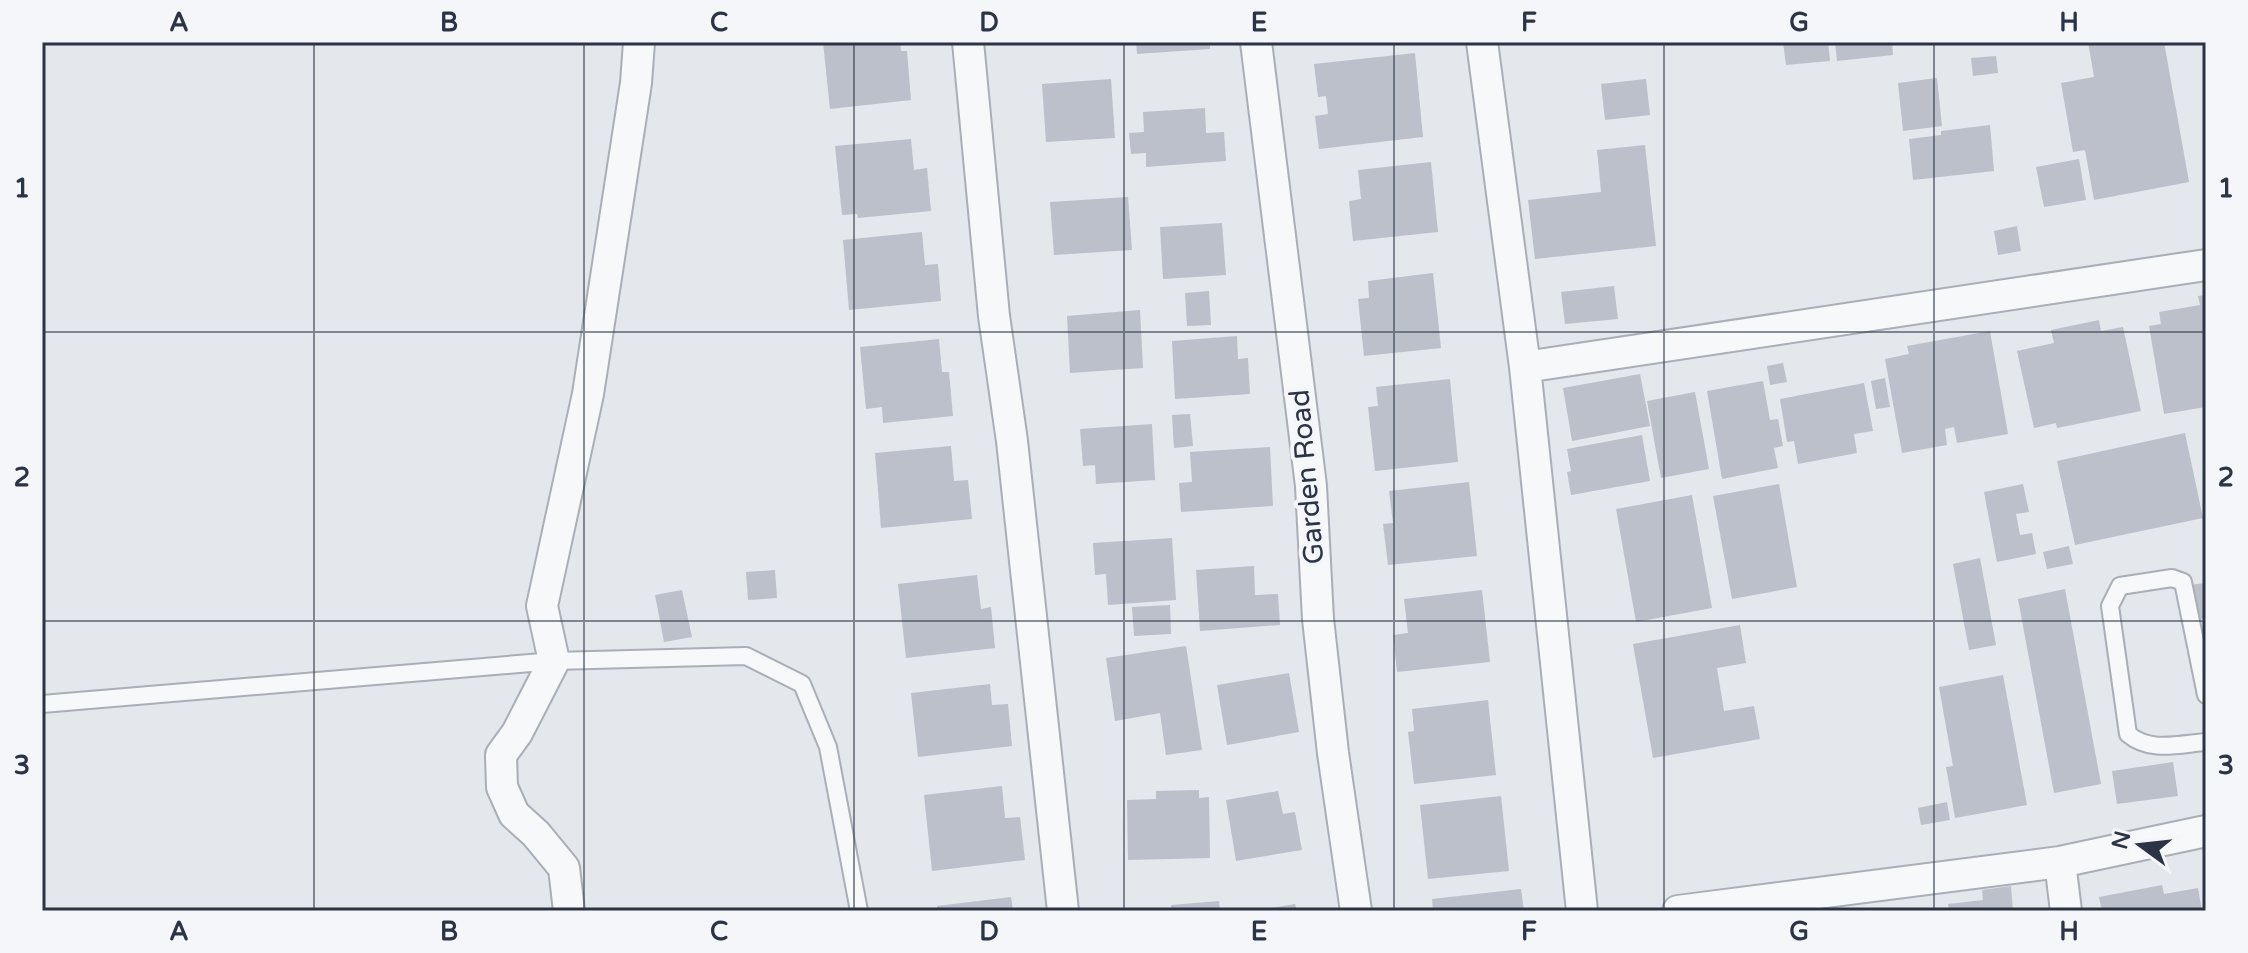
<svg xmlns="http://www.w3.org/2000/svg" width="2248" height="953" font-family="'Varela Round',sans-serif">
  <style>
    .building { fill: #bbc0ca }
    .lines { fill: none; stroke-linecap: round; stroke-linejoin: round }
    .service-casing { stroke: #a9aeb7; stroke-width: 20 }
    .minor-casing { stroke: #a9aeb7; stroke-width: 34 }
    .service { stroke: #f7f8fa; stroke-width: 16 }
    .minor { stroke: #f7f8fa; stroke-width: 30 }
    .grid { fill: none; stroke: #2b3445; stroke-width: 2; stroke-opacity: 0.55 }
    .labels { text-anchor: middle; stroke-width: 8; stroke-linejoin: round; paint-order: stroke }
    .street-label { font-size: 28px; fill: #2b3445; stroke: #f4f6f9 }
    .neatline { fill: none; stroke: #2b3445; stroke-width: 3 }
    .grid-label { font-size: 26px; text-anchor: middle; font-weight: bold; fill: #2b3445 }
  </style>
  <rect width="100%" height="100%" fill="#e4e7ec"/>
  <path class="building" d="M823 42H900L901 51H907L911 100 830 109Z
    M1136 42H1210V49L1137 54Z
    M1783 42H1828L1830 61 1786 65Z
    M1835 42H1892L1893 55 1837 61Z
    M2088 42H2164L2189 182 2094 200 2085 150 2073 152 2061 83 2094 77Z
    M1415 53 1423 137 1319 149 1315 116 1328 114 1326 96 1318 97 1314 64Z
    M1996 56 1998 73 1973 76 1971 58Z
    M1937 78 1942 126 1903 131 1898 83Z
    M1111 79 1115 138 1046 142 1042 84Z
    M1646 79 1650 115 1605 120 1601 84Z
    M1205 108 1206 133 1224 132 1226 161 1146 167V153L1131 154 1129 133 1144 132 1143 112Z
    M1990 125 1994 171 1913 180 1909 139 1941 135V131Z
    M911 139 914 170 927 168 931 211 858 218 857 214 842 215 835 146Z
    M1645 145 1656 246 1535 259 1528 200 1601 192 1597 150Z
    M2079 159 2086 200 2044 207 2036 167Z
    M1431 162 1438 232 1353 241 1349 201 1361 199 1358 170Z
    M1128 197 1132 250 1054 255 1050 202Z
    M1222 223 1226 275 1163 279 1160 227Z
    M2017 226 2021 251 1998 255 1994 231Z
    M922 232 925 265 938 264 941 301 849 310 843 240Z
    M1433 273 1441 348 1364 356 1358 299 1369 298 1368 281Z
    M1614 286 1618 319 1565 324 1561 292Z
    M1209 291 1211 325 1187 326 1185 293Z
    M2206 295V407L2164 414 2149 326 2161 324 2159 312 2200 305 2198 296Z
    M1140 310 1143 368 1070 373 1067 316Z
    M2099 320 2101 331 2123 327 2141 411 2057 428 2056 423 2034 428 2017 351 2054 343 2051 330Z
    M1990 331 2008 434 1957 443 1954 427 1945 429 1947 445 1902 453 1885 359 1909 354 1907 346Z
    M1237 336 1238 359 1248 358 1250 394 1175 399 1172 341Z
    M939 339 942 372H949L953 416 883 423 882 407 866 409 860 347Z
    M1783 363 1787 382 1770 385 1767 366Z
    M1640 374 1650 426 1572 441 1563 388Z
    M1885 378 1890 407 1876 409 1871 381Z
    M1450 379 1458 462 1375 471 1368 407 1378 406 1376 387Z
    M1763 381 1770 420 1778 419 1783 446 1774 448 1778 468 1722 479 1707 391Z
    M1864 383 1873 431 1854 434 1857 453 1798 464 1794 441 1787 442 1780 399Z
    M1695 392 1709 469 1661 478 1647 401Z
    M1190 414 1193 446 1174 448 1172 415Z
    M1152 424 1155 480 1096 484 1095 465 1083 466 1080 429Z
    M2185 433 2203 518 2075 545 2057 461Z
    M1642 435 1650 481 1571 495 1567 472 1571 471 1567 449Z
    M951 446 954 481 968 480 972 519 881 528 875 453Z
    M1270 447 1273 506 1181 512 1179 483 1192 482 1190 452Z
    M1469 482 1477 556 1388 565 1383 524 1393 523 1389 491Z
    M1779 484 1797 587 1732 599 1713 496Z
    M2023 484 2029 512 2016 514 2020 535 2032 533 2036 554 1997 562 1984 492Z
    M1692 495 1712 608 1636 622 1616 509Z
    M1172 538 1176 600 1108 605 1106 574 1095 575 1093 543Z
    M2069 546 2073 564 2047 569 2043 552Z
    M1980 558 1996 645 1969 650 1953 564Z
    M1254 566 1255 595 1278 594 1280 625 1200 631 1196 570Z
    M775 570 777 598 748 600 746 572Z
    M977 575 981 609 991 607 995 648 906 658 898 584Z
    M2206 583V618L2193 620 2189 585Z
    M2065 589 2101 784 2054 793 2018 599Z
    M682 590 692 637 664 642 655 595Z
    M1482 590 1490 662 1397 672 1393 635 1408 633 1404 599Z
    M1170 605 1171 634 1134 636 1132 607Z
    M1740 625 1746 663 1717 668 1724 711 1754 706 1760 739 1653 758 1633 644Z
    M1186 646 1202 750 1166 755 1160 713 1115 721 1106 658Z
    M1289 673 1299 732 1227 745 1217 685Z
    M2003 675 2027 805 1955 818 1946 767 1953 766 1939 687Z
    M990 684 992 705 1008 704 1012 746 918 757 911 693Z
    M1488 700 1496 775 1414 784 1408 732 1414 731 1412 709Z
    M2173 762 2178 796 2117 804 2112 771Z
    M1002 786 1005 818 1020 817 1025 860 932 871 924 795Z
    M1199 790V798L1209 797 1210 858 1128 860 1127 800 1156 799V791Z
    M1278 791 1283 814 1295 812 1302 850 1236 861 1226 800Z
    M1501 796 1509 871 1428 879 1420 805Z
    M1947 802 1950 820 1921 825 1918 808Z
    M2162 885 2164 894 2198 888 2202 911H2102L2099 897Z
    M2011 886 2013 911H1949L1948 904 1983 900 1982 890Z
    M1521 889 1524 911H1433L1432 899Z
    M1011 897 1013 911H937V906Z
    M1219 901 1220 911H1171V905Z
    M1295 904 1297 911H1267L1266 909Z"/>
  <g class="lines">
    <g class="service-casing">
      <path id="service" d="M2206 695 2183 582 2172 578 2120 586 2110 606 2128 734C2150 753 2179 744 2206 742
        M42 704 554 661 746 656 802 684 828 747 859 911"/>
    </g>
    <g class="minor-casing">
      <path id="minor" d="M968 42 994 316 1012 441 1063 911
        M1256 42 1311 486 1318 619 1333 753 1356 911
        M1482 42 1525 367 1582 911
        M1525 367 2206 265
        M2060 862 2066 911
        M569 911 564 868 536 834 514 814 502 787 501 755 517 733 554 661 542 606 588 394 636 83 639 42
        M1678 911 2060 862 2206 831"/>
    </g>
    <use href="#service" class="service"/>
    <use href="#minor" class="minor"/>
  </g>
  <path class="grid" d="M314 42V911M584 42V911M854 42V911M1124 42V911M1394 42V911M1664 42V911M1934 42V911M42 332H2206M42 621H2206"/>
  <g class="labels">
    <g class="street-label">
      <text transform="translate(1306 477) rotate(-95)" y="10">Garden Road</text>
    </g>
  </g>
  <rect width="2248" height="953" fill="none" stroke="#f4f6f9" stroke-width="88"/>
  <g transform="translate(2140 845) rotate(285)" stroke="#f4f6f9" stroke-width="6" paint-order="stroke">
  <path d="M0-6L14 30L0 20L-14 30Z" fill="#2b3445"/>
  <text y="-12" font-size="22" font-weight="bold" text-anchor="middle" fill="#2b3445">N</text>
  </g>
  <rect x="44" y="44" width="2160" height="865" class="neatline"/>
  <g class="grid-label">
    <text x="179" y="31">A</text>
    <text x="449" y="31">B</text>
    <text x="719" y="31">C</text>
    <text x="989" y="31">D</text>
    <text x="1259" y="31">E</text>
    <text x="1529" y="31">F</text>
    <text x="1799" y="31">G</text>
    <text x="2069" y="31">H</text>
    <text x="22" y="197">1</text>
    <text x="2226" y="197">1</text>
    <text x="22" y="486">2</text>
    <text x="2226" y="486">2</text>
    <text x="22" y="774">3</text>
    <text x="2226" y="774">3</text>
    <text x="179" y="940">A</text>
    <text x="449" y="940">B</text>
    <text x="719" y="940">C</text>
    <text x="989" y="940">D</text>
    <text x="1259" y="940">E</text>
    <text x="1529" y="940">F</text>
    <text x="1799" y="940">G</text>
    <text x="2069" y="940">H</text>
  </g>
</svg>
